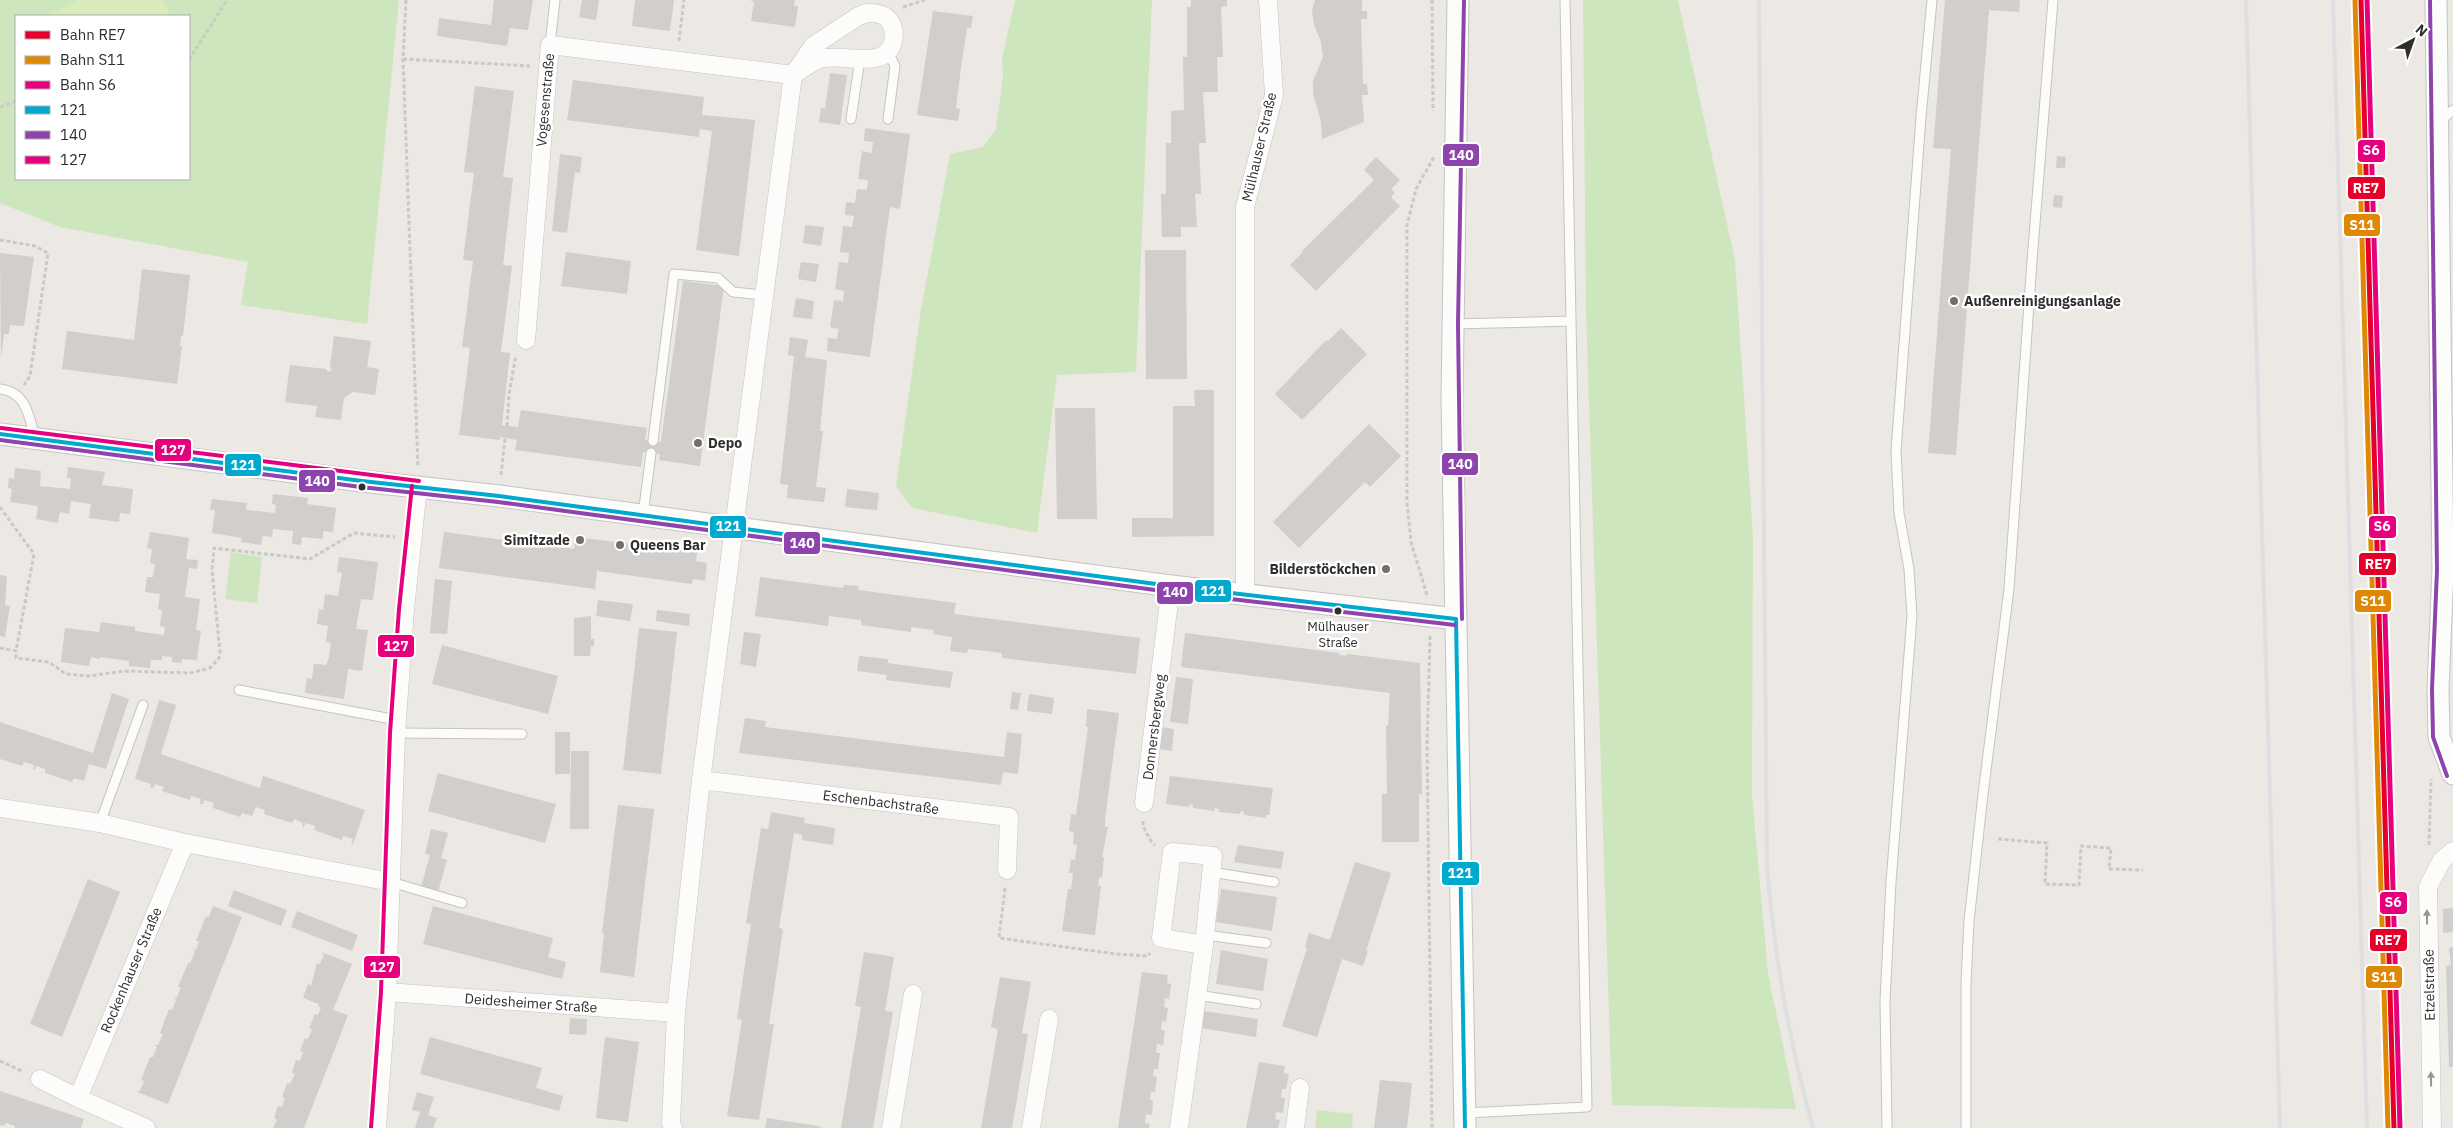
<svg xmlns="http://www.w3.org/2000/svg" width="2453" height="1128" font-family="'IBM Plex Sans',sans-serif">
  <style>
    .green { fill: #cee6be; fill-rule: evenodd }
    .pitch { fill: #d9eabb }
    .building { fill: #d1cecb }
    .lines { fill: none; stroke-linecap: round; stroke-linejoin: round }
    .service-casing { stroke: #c5c4c5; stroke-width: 11 }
    .minor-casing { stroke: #c5c4c5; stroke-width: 19 }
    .tertiary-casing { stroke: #c5c4c5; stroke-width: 23 }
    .path { stroke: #c9c9c8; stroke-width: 3; stroke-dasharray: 4 2.5; stroke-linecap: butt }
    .service { stroke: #fcfcfb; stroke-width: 9 }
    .minor { stroke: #fcfcfb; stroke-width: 18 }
    .tertiary { stroke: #fcfcfb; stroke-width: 21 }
    .rail { stroke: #dfdfe1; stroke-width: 4 }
    .bus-1-casing { stroke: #fff; stroke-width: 8 }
    .bus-2-casing { stroke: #fff; stroke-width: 8 }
    .bus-3-casing { stroke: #fff; stroke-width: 8 }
    .bus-1 { stroke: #00a9ce; stroke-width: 4 }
    .bus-2 { stroke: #8e44ad; stroke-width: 4 }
    .bus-3 { stroke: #e5007d; stroke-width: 4 }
    .rail-1-casing { stroke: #fff; stroke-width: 9 }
    .rail-2-casing { stroke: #fff; stroke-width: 9 }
    .rail-3-casing { stroke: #fff; stroke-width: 9 }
    .rail-1 { stroke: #e4002b; stroke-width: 5 }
    .rail-2 { stroke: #df8805; stroke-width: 5 }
    .rail-3 { stroke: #e6007e; stroke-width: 5 }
    .oneway { fill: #959594 }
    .poi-dot { fill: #706f6e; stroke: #fff; stroke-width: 2 }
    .bus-dot { fill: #2e2e2e; stroke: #fff; stroke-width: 2 }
    .labels { text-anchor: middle; stroke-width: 5; stroke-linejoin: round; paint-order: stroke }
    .bus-label { font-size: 13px; fill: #2e2e2e; stroke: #fff }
    .street-label { font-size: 14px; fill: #2e2e2e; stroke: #fff }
    .poi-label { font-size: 14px; font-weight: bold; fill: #2e2e2e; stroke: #fff; text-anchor: start }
    .line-badge { stroke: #fff; stroke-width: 2 }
    .badge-label { font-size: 14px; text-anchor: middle; font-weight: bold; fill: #fff }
  </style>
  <rect width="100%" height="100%" fill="#ece8e4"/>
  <path class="green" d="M0 0H399L367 324 241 305 248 262 60 227 0 203ZM16 16H189V179H16Z
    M1015 0H1152L1136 372 1057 375 1037 533 912 508 896 486 921 310 950 154 983 147 996 129 1003 77 1002 58Z
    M1583 0H1678L1735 261 1753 536 1752 795 1768 973 1796 1109 1612 1105 1586 311Z
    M231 552 262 557 257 603 225 599Z
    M1317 1110 1353 1114 1352 1128H1315Z"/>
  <path class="pitch" d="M78 0H163L171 16H46Z"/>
  <path class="building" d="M494 0H533L528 30 510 28 507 46 437 36 439 18 491 25Z
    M582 0H599L596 20 579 17Z
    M635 0H674L670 31 632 26Z
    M750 0H795L794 6H798L795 27 751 21 754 2Z
    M1191 0H1227V6L1221 7 1223 57H1217L1218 92H1203L1206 143H1199L1201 194H1195L1197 227H1181V237H1162L1161 194H1166V143H1171V111L1184 110 1183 57H1187V7H1191Z
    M1315 0H1362V11H1367V19H1361L1363 84H1367L1368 95H1362L1364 122 1322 139 1321 122 1313 93V81L1323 57 1321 42 1314 25 1312 10Z
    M1945 0H2020L2019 12 1989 10 1956 455 1928 453 1951 149 1933 148Z
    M933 11 973 16 971 28H967L961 68 956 108 960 109 958 121 917 115Z
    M830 73 847 75 840 125 819 122 821 108 825 109Z
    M573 80 704 97 702 115 755 120 739 256 696 250 712 131 700 129 699 137 567 120Z
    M475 86 514 91 503 177 513 178 503 265 512 266 501 352 510 353 502 425 518 427 521 410 647 428 645 440 661 442 683 281 724 286 700 466 659 460 660 454 643 452 641 467 515 450 517 440 500 437V440L459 435 470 348 462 347 473 261 463 260 474 173 464 172Z
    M865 128 910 134 900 209 890 207 870 357 827 351 828 338 837 339 838 333 839 329 830 327 834 300 843 301 844 291 835 289 839 262 848 263 849 253 840 252 843 226 852 227 854 216 845 215 846 202 855 203 857 189 867 190 868 180 858 179 862 151 872 153 873 142 864 141Z
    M560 154 582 157 580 173 575 172 567 233 552 231Z
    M2057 156 2066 157 2065 168H2056Z
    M1376 157 1400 180 1391 189 1395 193 1391 197 1400 206 1316 291 1290 265 1303 252 1302 251 1374 180 1364 170Z
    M2054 195 2063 196 2062 208 2053 207Z
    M805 225 824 227 821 246 803 243Z
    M1145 250H1186L1187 379H1146Z
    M566 252 631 261 627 294 561 286Z
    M0 253 34 257 24 326 10 325 9 334H4L1 359Z
    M801 262 819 264 816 282 798 279Z
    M142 269 190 275 183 336H181L180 346H182L177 384 62 369 67 331 134 340Z
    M796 298 814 301 812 319 793 317Z
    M1341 328 1367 354 1302 420 1275 394 1326 340 1328 341Z
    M334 336 371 341 367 367 379 369 375 395 353 392 344 398 341 420 315 417 317 406 285 402 290 365 326 369 328 372 332 370 330 367Z
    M790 337 808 340 805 357 827 360 820 431H823L816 487 826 488 824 502 787 498 788 485 780 484 794 356 788 355Z
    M1194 390H1214V536L1132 537V518H1173V406H1195Z
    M1055 408H1095L1097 519H1057Z
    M1369 424 1401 456 1370 487 1365 482 1299 548 1273 522Z
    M68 467 105 472 102 485 133 489 130 514 120 513 119 522 89 518 91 504 71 501 69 514 60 512 58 523 36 519 38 506 10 502 12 489 8 488 9 478 14 479 15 468 41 471 40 486 70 489 71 478H67Z
    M847 489 879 493 877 510 845 507Z
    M273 494 308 498 307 504 336 508 333 532 323 531V539L302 537 301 545 292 544 293 531 273 529 272 537 263 536 261 545 241 542 242 538 212 533 215 510H210L212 499 247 503 246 510 275 513 276 505 272 504Z
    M150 532 189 538 186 559 198 560 197 569 189 568 185 597 200 599 196 630 201 631 197 660 182 659V663L172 662V657L162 656V660H151L150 668 129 666V661L100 657V659L91 657 89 666 61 662 65 628 99 632 101 622 135 627V631L164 635 165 627 160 626 162 610 158 609 160 594 145 592 147 577H153L155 564 150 563 152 549 147 548Z
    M444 532 574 549 576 537 697 552 696 561 707 563 705 581 693 579 692 584 597 571 595 589 439 568Z
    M339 557 378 562 373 600 361 599 356 629 368 630 362 671 348 669 344 699 305 693 307 678 312 679 314 664 326 665 329 657 331 643 326 642 328 626 317 624 319 609 323 610 325 594 338 596 342 573 337 572Z
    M0 575 7 576 5 605 10 606 5 637 0 636Z
    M760 577 843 588 844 585 859 586 858 590 956 603 954 614 1140 638 1136 674 1002 658V653L968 649 967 653 950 651 952 637 933 634 934 630 911 627V632L861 625V620L829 616 828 626 755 616Z
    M435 579 452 581 447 634 430 633Z
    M598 600 633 604 630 621 596 616Z
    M657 610 690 614 689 626 656 621Z
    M591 616V639H594V646H591L590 656H574V618Z
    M639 628 677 632 661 774 623 770Z
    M744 632 761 634 756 667 740 664Z
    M1185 633 1339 653V655L1346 656 1347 654 1420 663 1422 794H1419V842H1382V794H1387L1386 726 1388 725 1390 693 1181 667Z
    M442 645 558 676 548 714 432 684Z
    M859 656 888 659V663L953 672 950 688 886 680 887 675 857 671Z
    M1176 677 1193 679 1188 724 1170 722Z
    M1012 692 1021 693 1018 710 1010 709Z
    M112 693 129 699 106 769 89 764 84 781 74 778 72 782 45 773V769L36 766 35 770 33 769 34 765 24 762 22 766 0 759V722L93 753Z
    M1029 694 1054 698 1052 714 1027 711Z
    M159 700 176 705 161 754 260 788 263 776 365 810 353 844 351 843 353 839 343 836 342 840 314 830 315 826 305 823 304 827H302L303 823 294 819 292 823 264 814 265 810 256 807 252 816 242 813 240 817 213 808 214 803 204 800 203 804H200L201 799 191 796 190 800 162 791 164 787 155 784 153 788 150 787 151 784 135 779Z
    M1087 709 1119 713 1105 819V827H1108L1102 857H1104L1102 878 1099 877 1098 886H1101L1095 935 1062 931 1068 889H1071L1073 873H1069L1071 859 1075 860 1077 845 1073 844 1074 832 1069 831 1071 814 1076 815 1088 727H1086Z
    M745 718 766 721 765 727 1004 757 1007 732 1022 734 1018 774 1003 772 1001 785 739 753Z
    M1162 727 1174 729 1172 751 1159 749Z
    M555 732H570V774H555Z
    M571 751H589V829H570Z
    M438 773 556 804 545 843 428 811Z
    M1170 776 1273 788 1269 815H1266V818L1244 815V812L1241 811 1240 814 1219 812V809L1215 808 1214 811 1193 808V805L1189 804V807L1166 804Z
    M618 805 654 809 634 977 600 972 604 933H602Z
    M771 812 805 818 804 823 835 828 833 845 802 840V835L794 833 779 928 783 929 769 1024H774L759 1120 727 1116 742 1020 737 1019 751 924 746 923 761 828 768 829Z
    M431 829 448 833 441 858 447 860 438 892 421 887 430 855 425 854Z
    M1238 845 1284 852 1281 869 1234 862Z
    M1355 862 1391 873 1366 951H1368L1363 966 1342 959 1317 1037 1282 1026 1307 948 1305 947 1309 933 1330 940Z
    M88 879 120 892 62 1037 30 1024Z
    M1221 889 1277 897 1272 931 1216 922Z
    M234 890 287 910 281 926 228 906Z
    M213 906 242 917 168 1104 137 1092 140 1091 144 1081 141 1080 150 1057H153L157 1047 155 1045H158L163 1034 160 1033 169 1009 172 1010 176 1000 174 998 177 997 181 987H178L188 963H190L195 952 193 949 196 950 199 941H196L206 916 209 917Z
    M433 906 553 938 548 957 566 962 562 979 423 944Z
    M2453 908V932L2443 933V909Z
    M297 911 358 935 352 951 291 927Z
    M2453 947V1067H2449L2446 966 2451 965 2449 948Z
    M1221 950 1268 959 1263 991 1216 984Z
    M321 952 352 964 333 1010 348 1015 304 1128H273L277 1120 274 1118 278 1106 282 1107 285 1098 282 1097 287 1083 290 1084 295 1074 292 1073 296 1060 300 1061 303 1052 300 1051 305 1038 308 1039 312 1029 309 1028 315 1014 318 1015 321 1008 318 1006 319 1004 303 998 308 984 311 986 317 963 320 964 324 955Z
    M864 952 894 957 885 1011 893 1012 873 1128H841L861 1007 855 1006Z
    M1142 972 1168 975 1167 983 1171 984 1169 999 1165 998 1164 1007 1168 1008 1166 1022 1162 1021 1161 1030 1165 1031 1163 1045 1157 1044 1156 1053H1160L1158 1069H1154L1153 1076 1157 1077 1155 1092H1151L1150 1100 1153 1101 1152 1115 1146 1114 1145 1123 1150 1124 1149 1128H1118Z
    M1000 977 1031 982 1022 1033 1028 1034 1012 1128H981L998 1029 991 1027Z
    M1203 1011 1258 1019 1256 1037 1201 1028Z
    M570 1018 587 1019 586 1035 569 1034Z
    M430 1037 542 1068 536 1088 563 1096 559 1111 420 1074Z
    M605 1037 639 1042 628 1122 596 1118Z
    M1259 1062 1285 1066 1284 1073 1289 1074 1286 1089H1282L1281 1097 1285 1098 1283 1113 1276 1112 1275 1119 1280 1120 1278 1128H1246Z
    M1380 1080 1412 1083 1407 1128H1374Z
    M0 1091 84 1119 81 1128H15V1126L6 1123 4 1126 0 1125Z
    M417 1092 434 1097 428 1115 437 1118 433 1128H415L420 1112 412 1110Z
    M767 1118 818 1126 823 1128H765Z"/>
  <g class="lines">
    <g class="service-casing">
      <path id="service" d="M550 45 555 0
        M888 52 895 66 888 119
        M851 119 860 59
        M2440 121 2453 110
        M1452 324 1571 321 1565 0
        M0 389C27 392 29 417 35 438
        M653 441 674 274 718 278 733 292 763 295
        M643 515 651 453
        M239 690 397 720
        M396 733 522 734
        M100 823 143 705
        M1211 872 1274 882
        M391 882 462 903
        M1205 935 1266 943
        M1197 995 1256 1004
        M1465 1113 1587 1107 1571 321
        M1887 1128 1885 1001 1891 882 1912 616 1909 569 1899 513 1896 451 1921 117 1932 0
        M1966 1128V982L1969 921 1983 794 2009 589 2032 261 2053 0"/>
    </g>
    <g class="minor-casing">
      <path id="minor" d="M866 13C874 13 882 13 888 19 893 25 895 33 893 41 887 72 841 52 820 59 811 62 801 70 793 75L813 46 857 17Z
        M526 340 550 45 793 75 701 780 676 1013 671 1123 673 1128
        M1245 594V207L1274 95 1268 0
        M701 780 1009 817 1007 870
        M1144 803 1171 586
        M0 808 100 823 185 843 391 882
        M387 992 676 1013
        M40 1079 78 1098 185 843
        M78 1098 146 1128
        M377 1128 387 992 396 733 405 609 418 487
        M891 1128 913 994
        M1031 1128 1049 1019
        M1179 1128 1204 945 1213 856 1172 852 1161 938 1204 945
        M1295 1128 1300 1088
        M2432 1128 2428 887 2442 860 2453 851"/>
    </g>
    <g class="tertiary-casing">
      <path id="tertiary" d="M1458 0 1452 399 1465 1128
        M2436 0 2443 570 2438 689 2439 737 2453 774
        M0 434 362 481 499 496 1171 586 1456 619"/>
    </g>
    <path class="path" d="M406 0 403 59 418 467
      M1432 0 1433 111
      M903 7 925 0
      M679 41 684 0
      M403 59 530 66
      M189 60 227 0
      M0 107 16 101
      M0 240 35 246 48 253 30 376 24 385
      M507 426 509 394 516 355
      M501 475 505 438
      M0 507 34 554 16 651
      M1427 595 1411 542 1407 502V225L1416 189 1434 157
      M1430 636 1427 746 1432 1128
      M0 648 16 651V658L49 662 66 674 89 676 124 671 190 673 210 668 219 658 220 652 212 570 214 548 310 559 354 533 395 537
      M1143 821V826L1152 843 1155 845
      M1998 839 2047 843 2045 884 2079 885 2081 846 2111 848 2109 869 2143 870
      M2429 845 2431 779
      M1005 888 999 938 1116 954 1148 956 1150 953
      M0 1061 24 1072"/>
    <use href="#service" class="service"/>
    <use href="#minor" class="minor"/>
    <use href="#tertiary" class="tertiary"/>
    <path class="rail" d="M1759 0 1767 866C1774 955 1789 1041 1813 1128
      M2246 0 2280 1128
      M2333 0 2367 1128"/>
    <g class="bus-1-casing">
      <path id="bus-1" d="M0 434 362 481 499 496 1171 586 1456 619
        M1456 619 1465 1128"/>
    </g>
    <g class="bus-2-casing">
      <path id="bus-2" d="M2430 0 2437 570 2432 689 2433 737 2447 776
        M0 440 361 487 498 502 1170 592 1455 625
        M1462 619 1458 324 1464 0"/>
    </g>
    <g class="bus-3-casing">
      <path id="bus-3" d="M1 428 419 481
        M371 1128 381 992 390 733 399 609 412 486"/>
    </g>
    <use href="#bus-1" class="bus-1"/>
    <use href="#bus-2" class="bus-2"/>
    <use href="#bus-3" class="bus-3"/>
    <g class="rail-1-casing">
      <path id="rail-1" d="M2361 0 2394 1128"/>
    </g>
    <g class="rail-2-casing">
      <path id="rail-2" d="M2355 0 2388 1128"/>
    </g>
    <g class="rail-3-casing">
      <path id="rail-3" d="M2367 0 2400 1128"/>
    </g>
    <use href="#rail-1" class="rail-1"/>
    <use href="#rail-2" class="rail-2"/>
    <use href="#rail-3" class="rail-3"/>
  </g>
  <defs><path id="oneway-solid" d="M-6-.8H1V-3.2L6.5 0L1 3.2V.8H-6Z" transform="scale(1.25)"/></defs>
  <g class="oneway">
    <use href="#oneway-solid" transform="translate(2427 917) rotate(-91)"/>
    <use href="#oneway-solid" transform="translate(2431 1079) rotate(-91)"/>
  </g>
  <g class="poi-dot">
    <circle cx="1954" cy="301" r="5"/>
    <circle cx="698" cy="443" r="5"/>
    <circle cx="580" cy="540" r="5"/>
    <circle cx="620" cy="545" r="5"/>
    <circle cx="1386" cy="569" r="5"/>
  </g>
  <g class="bus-dot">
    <circle cx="362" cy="487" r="4.5"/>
    <circle cx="1338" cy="611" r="4.5"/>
  </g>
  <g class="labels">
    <g class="bus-label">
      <text x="1338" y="631">Mülhauser<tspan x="1338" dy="16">Straße</tspan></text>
    </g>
    <g class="street-label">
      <text transform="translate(545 100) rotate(-85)" y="5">Vogesenstraße</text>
      <text transform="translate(1259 147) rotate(-77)" y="5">Mülhauser Straße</text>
      <text transform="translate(1154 727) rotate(-83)" y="5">Donnersbergweg</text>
      <text transform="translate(881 802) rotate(7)" y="5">Eschenbachstraße</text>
      <text transform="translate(131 970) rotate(-67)" y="5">Rockenhauser Straße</text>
      <text transform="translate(2429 985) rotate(-91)" y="5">Etzelstraße</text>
      <text transform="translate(531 1003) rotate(4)" y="5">Deidesheimer Straße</text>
    </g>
    <g class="poi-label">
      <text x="1964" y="306">Außenreinigungsanlage</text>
      <text x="708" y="448">Depo</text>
      <text x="570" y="545" text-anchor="end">Simitzade</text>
      <text x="630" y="550">Queens Bar</text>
      <text x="1376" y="574" text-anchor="end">Bilderstöckchen</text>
    </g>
  </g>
  <g class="line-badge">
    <rect x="2357" y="139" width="29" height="24" rx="5" fill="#e6007e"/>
    <rect x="1442" y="143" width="38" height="24" rx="5" fill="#8e44ad"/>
    <rect x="2347" y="176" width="39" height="24" rx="5" fill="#e4002b"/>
    <rect x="2343" y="213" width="38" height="24" rx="5" fill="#df8805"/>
    <rect x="154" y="438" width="38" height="24" rx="5" fill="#e5007d"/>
    <rect x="1441" y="452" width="38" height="24" rx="5" fill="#8e44ad"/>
    <rect x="224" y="453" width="38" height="24" rx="5" fill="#00a9ce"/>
    <rect x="298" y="469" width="38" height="24" rx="5" fill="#8e44ad"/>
    <rect x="2368" y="515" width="29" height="24" rx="5" fill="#e6007e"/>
    <rect x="709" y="515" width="38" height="24" rx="5" fill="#00a9ce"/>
    <rect x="783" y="531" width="38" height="24" rx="5" fill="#8e44ad"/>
    <rect x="2358" y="552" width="39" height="24" rx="5" fill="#e4002b"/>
    <rect x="1194" y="579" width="38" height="24" rx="5" fill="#00a9ce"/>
    <rect x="1156" y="581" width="38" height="24" rx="5" fill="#8e44ad"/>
    <rect x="2354" y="589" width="38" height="24" rx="5" fill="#df8805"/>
    <rect x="377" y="634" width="38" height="24" rx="5" fill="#e5007d"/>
    <rect x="1441" y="861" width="39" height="25" rx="5" fill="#00a9ce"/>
    <rect x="2379" y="891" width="29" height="24" rx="5" fill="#e6007e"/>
    <rect x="2369" y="928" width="39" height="24" rx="5" fill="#e4002b"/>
    <rect x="363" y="955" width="38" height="24" rx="5" fill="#e5007d"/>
    <rect x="2365" y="965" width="38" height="24" rx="5" fill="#df8805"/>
  </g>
  <g class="badge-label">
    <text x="2371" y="155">S6</text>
    <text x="1461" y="160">140</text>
    <text x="2366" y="193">RE7</text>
    <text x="2362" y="230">S11</text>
    <text x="173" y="455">127</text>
    <text x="1460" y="469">140</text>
    <text x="243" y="470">121</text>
    <text x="317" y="486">140</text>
    <text x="2382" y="531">S6</text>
    <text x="728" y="531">121</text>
    <text x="802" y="548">140</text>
    <text x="2378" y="569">RE7</text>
    <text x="1213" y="596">121</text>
    <text x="1175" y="597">140</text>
    <text x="2373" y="606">S11</text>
    <text x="396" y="651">127</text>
    <text x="1460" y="878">121</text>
    <text x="2393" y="907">S6</text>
    <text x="2388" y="945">RE7</text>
    <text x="382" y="972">127</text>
    <text x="2384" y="982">S11</text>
  </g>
  <rect x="15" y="15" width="175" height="165" fill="#ffffff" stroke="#ababab"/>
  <rect x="25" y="31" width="25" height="8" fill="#e4002b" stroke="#ababab"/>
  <text x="60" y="40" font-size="15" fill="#2e2e2e">Bahn RE7</text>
  <rect x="25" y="56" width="25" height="8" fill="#df8805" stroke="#ababab"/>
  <text x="60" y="65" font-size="15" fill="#2e2e2e">Bahn S11</text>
  <rect x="25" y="81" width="25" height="8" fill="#e6007e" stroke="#ababab"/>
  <text x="60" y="90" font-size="15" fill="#2e2e2e">Bahn S6</text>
  <rect x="25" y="106" width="25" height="8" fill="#00a9ce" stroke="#ababab"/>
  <text x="60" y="115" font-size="15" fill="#2e2e2e">121</text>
  <rect x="25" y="131" width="25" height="8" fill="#8e44ad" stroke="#ababab"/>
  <text x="60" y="140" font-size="15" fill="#2e2e2e">140</text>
  <rect x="25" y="156" width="25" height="8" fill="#e5007d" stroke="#ababab"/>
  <text x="60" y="165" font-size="15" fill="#2e2e2e">127</text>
  <g transform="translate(2413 40) rotate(41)" stroke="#ffffff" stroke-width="4" paint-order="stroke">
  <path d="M0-4L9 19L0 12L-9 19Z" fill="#2e2e2e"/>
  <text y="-8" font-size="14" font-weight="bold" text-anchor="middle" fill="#2e2e2e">N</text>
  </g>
</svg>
